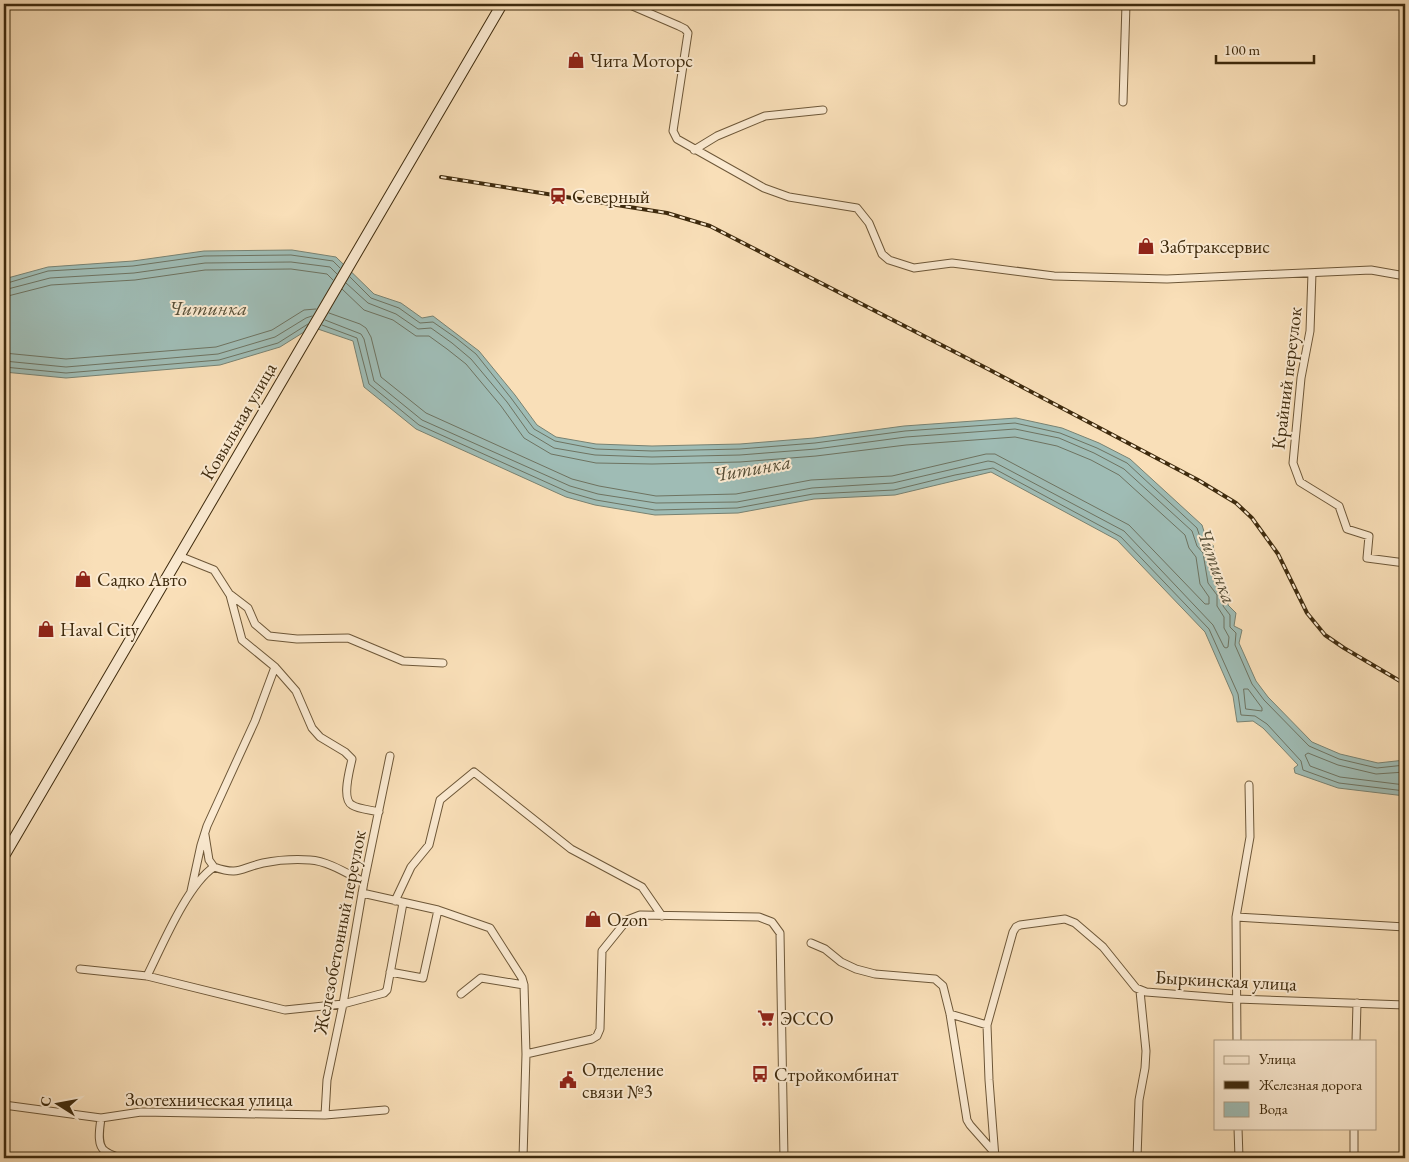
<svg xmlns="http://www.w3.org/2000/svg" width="1409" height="1162" font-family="'EB Garamond',serif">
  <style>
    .water { fill: #9fbcb5; stroke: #788272 }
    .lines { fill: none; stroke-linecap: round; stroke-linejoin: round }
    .shore { stroke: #6e7361; stroke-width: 1 }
    .minor-casing { stroke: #6d5738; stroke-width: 9 }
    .secondary-casing { stroke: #3e2a0d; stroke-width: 12 }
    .minor { stroke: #fbead1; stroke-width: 7 }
    .secondary { stroke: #fbead1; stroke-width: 10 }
    .rail-casing { stroke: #3e2a0d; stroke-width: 4 }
    .rail { stroke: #fbead1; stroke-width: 2; stroke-dasharray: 5.5; stroke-linecap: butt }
    .labels { text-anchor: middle; stroke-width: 4; stroke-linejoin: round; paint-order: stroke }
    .poi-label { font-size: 19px; fill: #3e2a0d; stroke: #fbead1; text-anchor: start }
    .street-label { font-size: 19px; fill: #3e2a0d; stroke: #fbead1 }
    .water-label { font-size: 20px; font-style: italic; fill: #564e37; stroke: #fbead1 }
  </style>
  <rect width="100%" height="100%" fill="#f9dfb8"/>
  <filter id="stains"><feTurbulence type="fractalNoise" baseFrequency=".004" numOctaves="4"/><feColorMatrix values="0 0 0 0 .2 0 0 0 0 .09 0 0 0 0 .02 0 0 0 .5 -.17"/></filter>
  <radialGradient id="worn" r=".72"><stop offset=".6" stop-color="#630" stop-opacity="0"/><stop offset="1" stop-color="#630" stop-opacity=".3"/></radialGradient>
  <path class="water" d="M292 250 336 257 374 294 401 303 422 318 433 316 479 351 515 395 537 425 556 437 596 444 652 446 740 444 814 438 904 426 1016 418 1062 428 1099 443 1130 459 1202 525 1207 541 1213 545 1218 579 1229 592 1228 605 1236 613 1234 626 1242 630 1239 643 1256 681 1268 697 1312 742 1340 754 1378 763 1405 760V796L1338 788 1295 773 1294 768 1298 765 1263 728 1253 721 1237 722 1233 696 1205 632 1117 540 991 472 895 495 814 499 738 513 655 515 595 505 566 497 416 429 364 387 353 341 312 327 280 347 220 365 66 378 4 372V279L48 267 133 261 204 251Z"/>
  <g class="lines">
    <path class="shore" d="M350 277 371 298 399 308 420 323 433 322 456 338 476 354 511 398 534 429 555 441 596 449 652 451 740 449 815 443 905 431 1015 423 1060 433 1097 448 1127 463 1197 528 1202 543 1208 549 1214 581 1224 593 1223 606 1230 615V627L1236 633 1235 645 1252 684 1264 700 1309 746 1339 759 1377 768 1405 765
      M4 284 48 271 133 266 204 256 291 255 333 261 340 268
      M4 290 50 278 134 273 205 263 291 262 330 267 337 274
      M4 297 51 285 135 280 205 270 291 269 327 274 333 280
      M329 313 360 324 366 328 371 337 381 377 426 413 572 479 599 486 656 496 736 494 811 480 892 476 986 454H995L1129 525 1205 604H1209V597L1200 584 1196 557 1189 548 1185 535 1119 475 1091 460 1057 446 1015 437 906 445 816 456 740 462 652 464 596 463 551 454 524 438 501 406 466 364 447 349 429 336H416L393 320 364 310 342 289
      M325 320 361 334 364 339 374 381 422 420 570 486 598 494 656 503 737 502 812 488 893 483 988 461 994 462 1124 531 1213 625 1224 647 1226 648 1228 647 1229 637 1224 628V617L1217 606V595L1208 583 1203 553 1197 546 1192 531 1124 469 1094 453 1059 438 1015 429 906 437 816 449 740 455 652 457 595 455 554 448 529 433 507 402 471 359 452 343 431 328 418 329 396 314 368 303 346 283
      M322 325 357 338 369 384 419 425 568 492 596 500 655 510 737 508 813 494 894 490 955 475 993 468 1121 537 1209 629 1238 694 1241 715 1255 716 1267 724 1301 761 1303 770 1339 783 1405 791
      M4 353 66 359 216 347 272 330 304 310 316 309
      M4 361 66 367 218 354 275 337 306 318 312 316
      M4 367 66 373 219 360 278 343 308 324
      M1244 689H1248L1262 708V711L1246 709Z
      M1405 772 1376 774 1338 765 1308 753 1305 755 1310 766 1340 777 1405 785"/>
    <g class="minor-casing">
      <path id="minor" d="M628 4 679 26 685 29 688 33 673 131 677 139 764 188 789 197 857 208 869 223 882 254 889 260 914 268 952 263 1054 276 1167 279 1371 270 1405 276
        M1123 102 1126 4
        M694 150 717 136 765 116 823 110
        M1312 273 1310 331 1301 378 1293 463 1300 482 1339 506 1347 529 1369 536 1367 558 1405 563
        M179 556 214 570 230 595 242 640 275 667 296 691 312 728 320 737 345 752 352 759C350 769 341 799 352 805 358 809 371 810 379 812
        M231 595 248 608 255 624 269 636 297 639 348 638 403 661 443 663
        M205 835 209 860 214 867
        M191 891 201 845 207 826 255 721 275 667
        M362 893 438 910 490 928 522 978 524 985 526 1054
        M395 901 411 867 429 845 440 800 474 772 571 849 642 887 662 916
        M1236 917 1405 927
        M811 943 825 949 841 962 856 969 875 974 935 979 943 986 950 1014 967 1120 970 1125 993 1151
        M80 969 147 976 285 1010 343 1004 384 993 387 990 403 903
        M390 972 423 978 438 910
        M147 976C162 946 187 885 214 867 240 876 240 868 263 863 278 860 295 859 310 860 328 861 348 874 364 882
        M461 994 481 978 524 985
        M950 1014 987 1025
        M1237 1041 1236 917 1250 837 1249 785
        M1356 1041 1357 1003
        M4 1105 101 1118 141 1112 325 1115 385 1110
        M325 1115 327 1080 343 1004 364 882 390 756
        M101 1118C100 1127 96 1145 105 1151 109 1154 115 1156 120 1158
        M1238 1128 1239 1158
        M523 1158 526 1054 592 1039 597 1036 600 1029 602 951 627 920 640 915 759 917 772 922 780 933 784 1158
        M995 1158 989 1080 987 1025 1013 932 1016 927 1020 925 1065 919 1075 923 1103 947 1136 988 1146 992 1236 999 1405 1005
        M1137 1158 1139 1100 1145 1068 1146 1051 1140 991
        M1354 1158V1128"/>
    </g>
    <g class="secondary-casing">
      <path id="secondary" d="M4 856 502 4"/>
    </g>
    <use href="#minor" class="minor"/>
    <use href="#secondary" class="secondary"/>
    <g class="rail-casing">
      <path id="rail" d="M441 177 667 213 710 226 988 369 1198 480 1236 503 1252 518 1278 554 1307 613 1325 635 1344 648 1405 684"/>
    </g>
    <use href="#rail" class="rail"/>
  </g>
  <defs>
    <g id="shop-bare" transform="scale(1.35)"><path d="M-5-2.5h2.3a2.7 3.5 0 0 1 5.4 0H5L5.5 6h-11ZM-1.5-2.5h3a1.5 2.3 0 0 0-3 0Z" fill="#8f2418" stroke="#fbead1" stroke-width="2.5" paint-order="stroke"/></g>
    <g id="station-bare" transform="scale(1.35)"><path d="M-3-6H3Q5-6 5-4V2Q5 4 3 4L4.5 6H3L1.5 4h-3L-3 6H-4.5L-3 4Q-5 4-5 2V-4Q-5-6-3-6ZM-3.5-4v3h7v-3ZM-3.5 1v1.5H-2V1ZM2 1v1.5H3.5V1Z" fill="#8f2418" stroke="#fbead1" stroke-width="2.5" paint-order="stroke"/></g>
    <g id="supermarket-bare" transform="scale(1.35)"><path d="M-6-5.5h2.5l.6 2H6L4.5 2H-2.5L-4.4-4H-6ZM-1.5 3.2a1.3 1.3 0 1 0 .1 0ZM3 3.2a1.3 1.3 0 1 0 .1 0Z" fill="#8f2418" stroke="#fbead1" stroke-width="2.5" paint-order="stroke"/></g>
    <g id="bus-bare" transform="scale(1.35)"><path d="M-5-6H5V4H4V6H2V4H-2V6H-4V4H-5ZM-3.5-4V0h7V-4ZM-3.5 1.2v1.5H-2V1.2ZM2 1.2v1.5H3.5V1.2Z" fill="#8f2418" stroke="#fbead1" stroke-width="2.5" paint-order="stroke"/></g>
    <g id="civic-bare" transform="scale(1.35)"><path d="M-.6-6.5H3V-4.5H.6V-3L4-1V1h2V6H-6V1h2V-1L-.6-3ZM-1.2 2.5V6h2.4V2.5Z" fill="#8f2418" stroke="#fbead1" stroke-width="2.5" paint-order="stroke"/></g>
  </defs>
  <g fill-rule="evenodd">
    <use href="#shop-bare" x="576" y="60"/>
    <use href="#station-bare" x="558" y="196"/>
    <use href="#shop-bare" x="1146" y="246"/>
    <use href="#shop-bare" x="83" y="579"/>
    <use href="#shop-bare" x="46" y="629"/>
    <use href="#shop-bare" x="593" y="919"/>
    <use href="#supermarket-bare" x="766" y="1018"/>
    <use href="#bus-bare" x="760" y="1074"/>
    <use href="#civic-bare" x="568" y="1080"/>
  </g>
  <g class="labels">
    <g class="poi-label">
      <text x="590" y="67">Чита Моторс</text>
      <text x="572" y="203">Северный</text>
      <text x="1160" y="253">Забтраксервис</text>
      <text x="97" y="586">Садко Авто</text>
      <text x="60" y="636">Haval Сity</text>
      <text x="607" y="926">Ozon</text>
      <text x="780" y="1025">ЭССО</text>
      <text x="582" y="1076">Отделение<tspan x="582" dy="22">связи №3</tspan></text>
      <text x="774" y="1081">Стройкомбинат</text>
    </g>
    <g class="street-label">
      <text transform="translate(1286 378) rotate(-83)" y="7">Крайний переулок</text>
      <text transform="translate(238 421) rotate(-60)" y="7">Ковыльная улица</text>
      <text transform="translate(339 932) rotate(-79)" y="7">Железобетонный переулок</text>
      <text transform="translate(1226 980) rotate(3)" y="7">Быркинская улица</text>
      <text x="209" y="1106">Зоотехническая улица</text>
    </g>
    <g class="water-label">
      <text x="208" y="315">Читинка</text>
      <text transform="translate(752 468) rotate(-10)" y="7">Читинка</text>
      <text transform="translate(1217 566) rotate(70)" y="7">Читинка</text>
    </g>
  </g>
  <rect width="1409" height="1162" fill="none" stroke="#f9dfb8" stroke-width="20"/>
  <rect x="5" y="5" width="1399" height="1152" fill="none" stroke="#3e2a0d" stroke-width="2.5"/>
  <rect x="10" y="10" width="1389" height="1142" fill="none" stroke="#3e2a0d"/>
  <rect x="1214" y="1040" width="162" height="90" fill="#fbead1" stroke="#af9d83"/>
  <rect x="1224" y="1056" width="25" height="8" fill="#fbead1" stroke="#af9d83"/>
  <text x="1259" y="1064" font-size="15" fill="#3e2a0d">Улица</text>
  <rect x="1224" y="1081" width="25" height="8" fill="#3e2a0d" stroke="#af9d83"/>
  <text x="1259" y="1090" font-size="15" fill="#3e2a0d">Железная дорога</text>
  <rect x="1224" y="1102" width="25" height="15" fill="#9fbcb5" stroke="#af9d83"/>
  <text x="1259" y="1114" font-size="15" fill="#3e2a0d">Вода</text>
  <g transform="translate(58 1104) rotate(281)" stroke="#fbead1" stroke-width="4" paint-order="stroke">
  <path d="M0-4L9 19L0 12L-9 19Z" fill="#3e2a0d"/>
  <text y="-8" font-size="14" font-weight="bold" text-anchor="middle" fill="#3e2a0d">С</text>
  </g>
  <path d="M1216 55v8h98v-8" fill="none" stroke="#3e2a0d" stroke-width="2.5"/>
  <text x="1224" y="55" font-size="15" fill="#3e2a0d" stroke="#fbead1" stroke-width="4" paint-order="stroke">100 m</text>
  <rect width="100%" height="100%" filter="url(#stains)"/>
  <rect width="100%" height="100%" fill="url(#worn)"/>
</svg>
